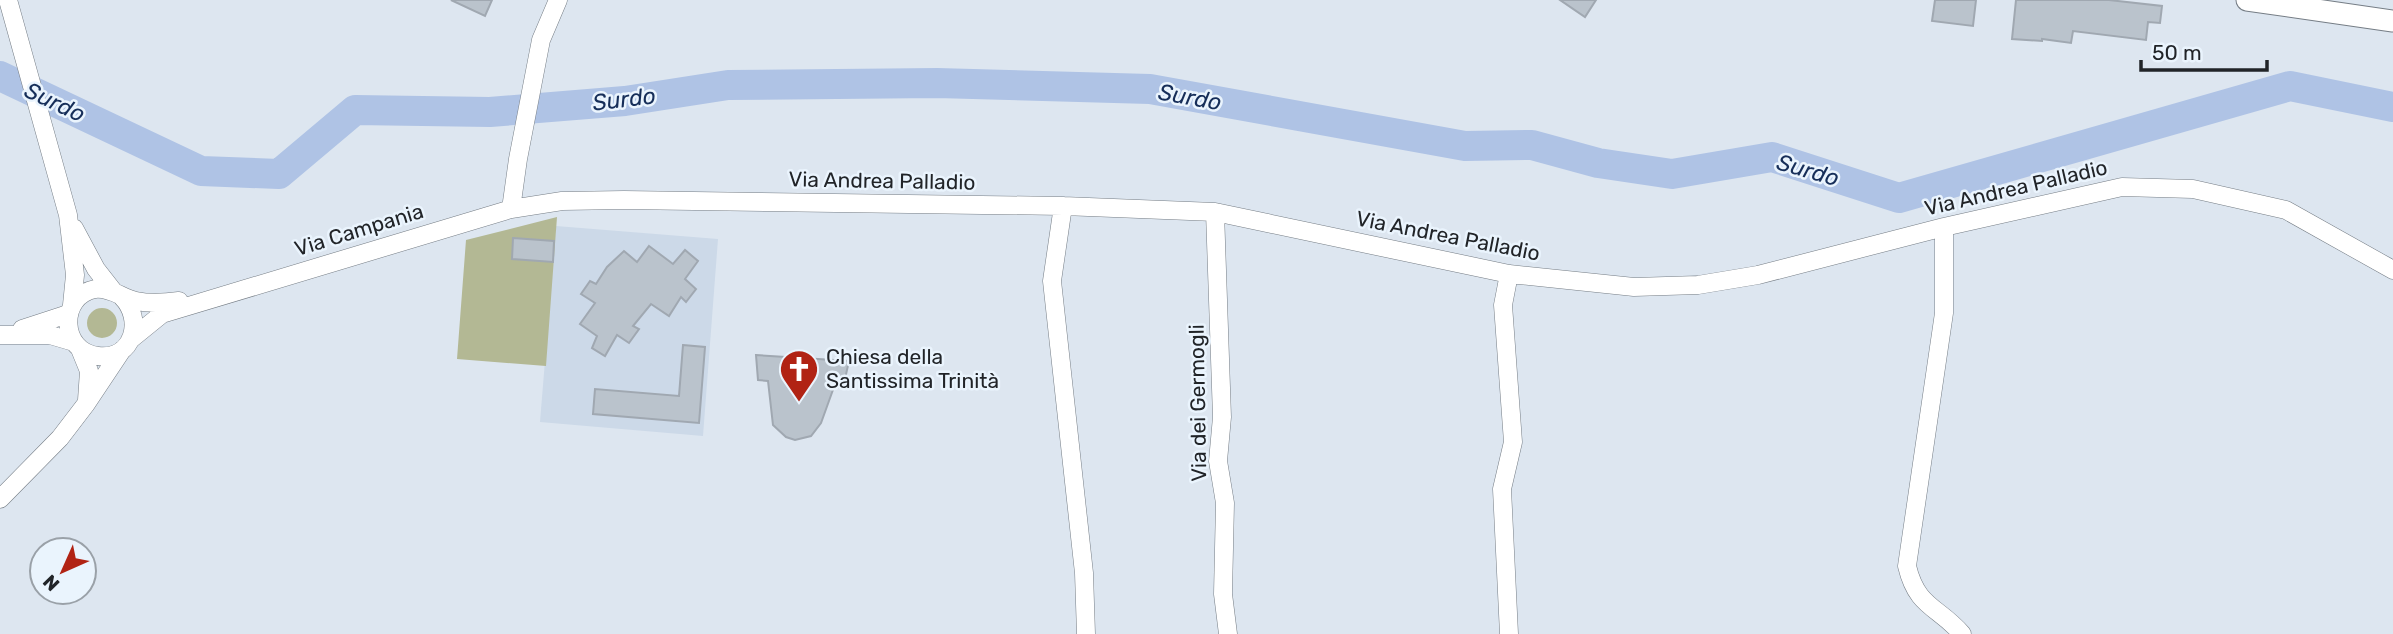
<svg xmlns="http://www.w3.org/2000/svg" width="2393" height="634" font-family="Rubik,sans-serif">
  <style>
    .built { fill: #ccd9e8 }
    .green { fill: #b3b894 }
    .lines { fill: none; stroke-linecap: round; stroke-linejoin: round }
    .river { stroke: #afc3e5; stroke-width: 30 }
    .building { fill: #bac3cc; stroke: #a0a8b1; stroke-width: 2 }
    .minor-casing { stroke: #757d85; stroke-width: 19 }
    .major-casing { stroke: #757d85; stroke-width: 23 }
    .minor { stroke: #fff; stroke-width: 18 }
    .major { stroke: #fff; stroke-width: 21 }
    .labels { text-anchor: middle; stroke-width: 5; stroke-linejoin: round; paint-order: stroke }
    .street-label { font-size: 21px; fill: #212428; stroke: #eaf4fd }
    .poi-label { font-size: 21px; fill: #212428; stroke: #eaf4fd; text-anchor: start }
    .water-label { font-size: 23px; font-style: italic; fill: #162e59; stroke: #eaf4fd }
  </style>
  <rect width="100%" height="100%" fill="#dde6f0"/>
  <path class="built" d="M556 226 718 239 703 436 540 422Z"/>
  <path class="green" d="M557 217 546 366 457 359 466 240Z
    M87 323a15 15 0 1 1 30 0a15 15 0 1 1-30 0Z"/>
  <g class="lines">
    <path class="river" d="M0 76 201 171 279 174 355 110 490 112 625 101 728 85 937 83 1150 89 1465 146 1532 145 1598 163 1672 174 1772 157 1899 198 2290 86 2393 107"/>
  </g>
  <path class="building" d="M451 0H492L485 16Z
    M1560 0H1596L1585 17Z
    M1935 0H1976L1973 26 1932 21Z
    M2016 0H2109L2162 6 2160 23 2148 22 2146 40 2073 31 2071 43 2042 39V41L2012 39Z
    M513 238 554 241 553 262 512 259Z
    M649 246 673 264 685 250 698 261 685 279 696 289 686 302 681 297 669 316 651 304 633 326 639 329 629 343 617 335 605 356 592 348 597 336 580 324 595 303 581 294 590 281 596 284 607 267 624 251 637 262Z
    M683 345 705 347 699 423 593 414 595 389 679 396Z
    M756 355 849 361 843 388 834 387 821 423 811 436 795 440 786 437 773 425 768 381 758 380Z"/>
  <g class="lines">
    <g class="minor-casing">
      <path id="minor" d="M8 0 68 215 75 275 72 305
        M1063 206 1052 281 1084 573 1086 634
        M511 209 518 159 541 40 558 0
        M1215 212 1222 417 1218 461 1225 503 1223 594 1228 634
        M1944 227V313L1907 566C1917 608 1938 606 1962 634
        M74 228 96 269 114 292
        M1509 274 1503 305 1513 442 1502 489 1509 634
        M122 297C144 319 134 360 98 356 60 352 58 296 95 289 110 287 122 298 136 301 151 304 164 303 179 301
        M22 329 68 314
        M0 335H50L74 342
        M130 340 162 314 511 209 562 201 624 200 1063 206 1215 212 1509 274 1634 287 1698 285 1758 275 1944 227 2122 187 2193 189 2286 210 2393 270
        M80 349 89 371 87 400
        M0 499 60 438 86 404 122 350"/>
    </g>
    <g class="major-casing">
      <path id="major" d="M2247 0 2393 21"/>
    </g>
    <use href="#minor" class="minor"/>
    <use href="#major" class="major"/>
  </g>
  <defs>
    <g id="church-pin" transform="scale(2.0125)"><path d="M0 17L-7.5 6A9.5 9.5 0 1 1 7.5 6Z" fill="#b12314" stroke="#eaf4fd"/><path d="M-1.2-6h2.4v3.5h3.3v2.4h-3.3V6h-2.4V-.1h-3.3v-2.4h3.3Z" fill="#fff"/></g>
  </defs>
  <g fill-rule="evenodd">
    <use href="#church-pin" x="799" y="369"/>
  </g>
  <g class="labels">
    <g class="street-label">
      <text transform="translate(882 181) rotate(1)" y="7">Via Andrea Palladio</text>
      <text transform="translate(2016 188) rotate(-13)" y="7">Via Andrea Palladio</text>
      <text transform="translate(359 230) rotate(-17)" y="7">Via Campania</text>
      <text transform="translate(1448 236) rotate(11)" y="7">Via Andrea Palladio</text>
      <text transform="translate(1198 403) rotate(-91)" y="7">Via dei Germogli</text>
    </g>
    <g class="poi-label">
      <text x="826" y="364">Chiesa della<tspan x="826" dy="24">Santissima Trinità</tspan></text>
    </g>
    <g class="water-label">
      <text transform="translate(1190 97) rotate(10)" y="8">Surdo</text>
      <text transform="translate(624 99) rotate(-7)" y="8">Surdo</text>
      <text transform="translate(55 102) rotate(25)" y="8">Surdo</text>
      <text transform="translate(1808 170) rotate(16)" y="8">Surdo</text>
    </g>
  </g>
  <g transform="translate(63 571) rotate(225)"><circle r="33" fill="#eaf4fd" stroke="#9aa1a8" stroke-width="2"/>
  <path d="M0-5L12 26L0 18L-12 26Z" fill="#b12314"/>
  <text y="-10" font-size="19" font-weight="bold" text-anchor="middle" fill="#212428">N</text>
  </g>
  <path d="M2141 60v10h126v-10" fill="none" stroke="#212428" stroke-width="3.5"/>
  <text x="2152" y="60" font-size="21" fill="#212428" stroke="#eaf4fd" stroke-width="5" paint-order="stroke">50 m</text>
</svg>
